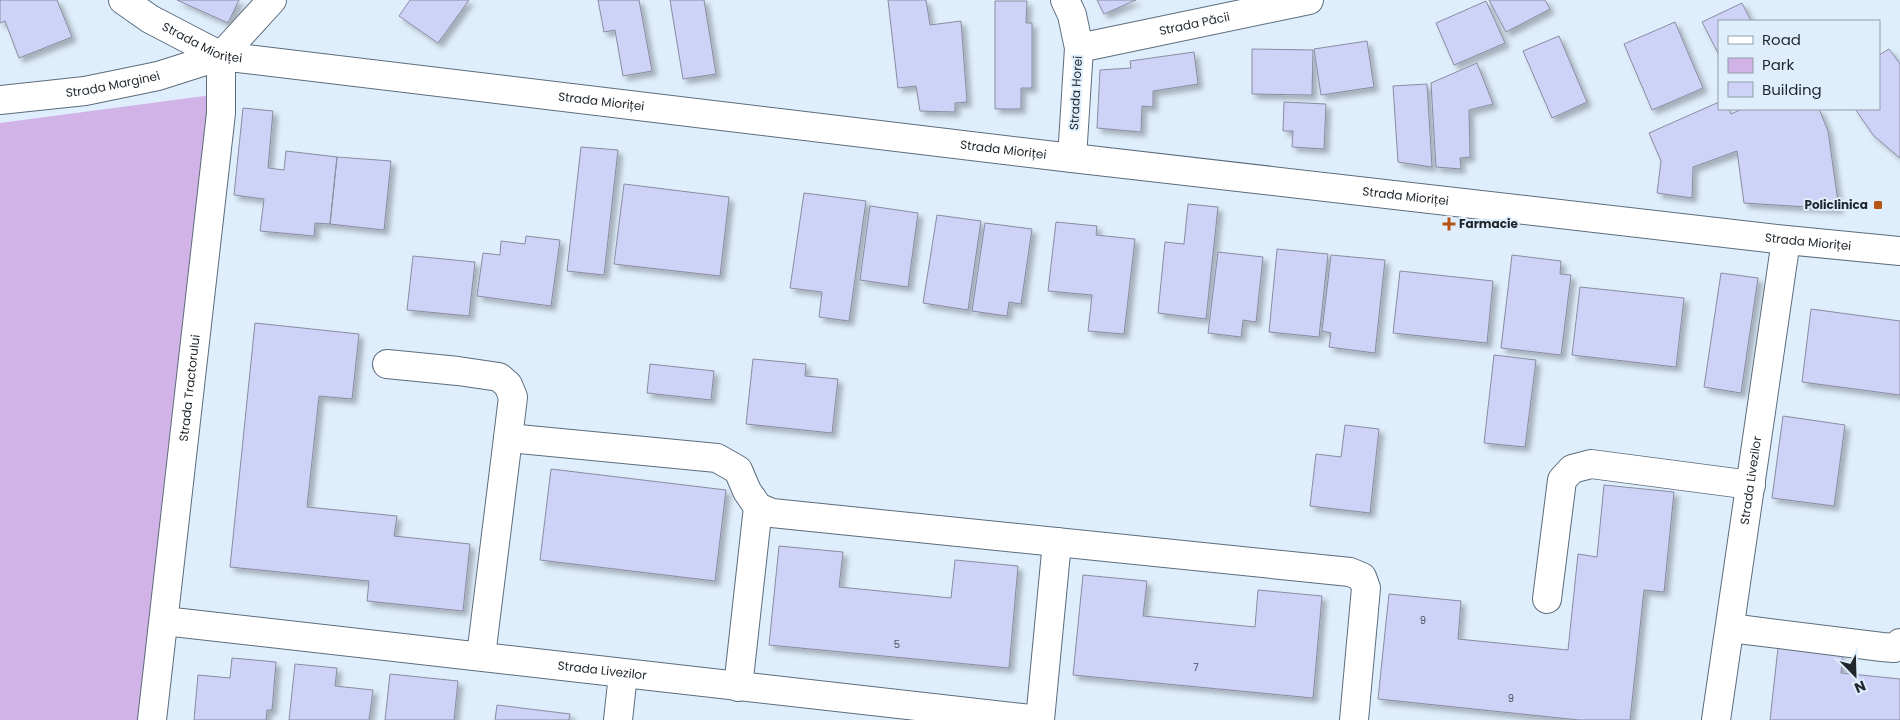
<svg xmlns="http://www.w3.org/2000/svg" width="1900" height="720" font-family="Poppins,sans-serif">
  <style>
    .green { fill: #d1b3e7 }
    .building { fill: #cdd2f6; stroke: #898ca1; filter: url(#shadow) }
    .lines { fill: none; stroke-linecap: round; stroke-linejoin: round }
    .minor-casing { stroke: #5c6c7b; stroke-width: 30 }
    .minor { stroke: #fff; stroke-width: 28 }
    .poi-dot { fill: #b65513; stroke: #dfeefc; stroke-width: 2 }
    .labels { text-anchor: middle; stroke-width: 4; stroke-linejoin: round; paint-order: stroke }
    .number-label { font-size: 10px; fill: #4a515e }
    .street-label { font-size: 12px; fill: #1f262c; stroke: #dfeefc }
    .poi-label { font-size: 12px; font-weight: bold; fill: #1f262c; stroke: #dfeefc; text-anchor: end }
  </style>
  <defs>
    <filter id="shadow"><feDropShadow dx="4.5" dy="4.5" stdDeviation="2.5" flood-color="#0004"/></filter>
  </defs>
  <rect width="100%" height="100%" fill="#dfeefc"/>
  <path class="green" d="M212 95 138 720H0V123Z"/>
  <path class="building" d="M0 0H57L72 37 19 58 5 21 0 23Z
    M177 0H239L228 23Z
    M410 0H469L438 43 399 16Z
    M598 0H639L652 71 623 76 615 30 604 32Z
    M670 0H704L716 74 683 79Z
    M888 0H926L930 25 961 21 967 102 955 103V112L920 111 916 86 898 88Z
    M1097 0H1136L1104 14Z
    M1489 0H1545L1550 9 1506 32Z
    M995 1H1027L1026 23H1032V88H1021V109H995Z
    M1486 1 1505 43 1454 65 1436 23Z
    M1742 3 1751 21H1719V55L1702 22Z
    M1675 22 1703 88 1652 110 1624 44Z
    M1559 36 1587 102 1552 118 1523 51Z
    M1367 41 1374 87 1321 95 1314 49Z
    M1252 49 1313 50 1312 95 1252 94Z
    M1889 49 1900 64V158L1874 136 1855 109H1879V55Z
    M1194 52 1198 84 1153 91V107L1142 106 1141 132 1097 128 1100 70 1131 68 1130 61Z
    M1477 63 1493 104 1469 110 1470 157 1460 158 1461 169 1436 167 1431 83Z
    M1427 84 1432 167 1398 162 1393 86Z
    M1284 102 1326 104 1324 149 1292 147 1293 131H1283Z
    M1719 102V109H1729L1731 114 1742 109H1819L1828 131 1839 209 1744 203 1737 151 1693 167 1692 198 1657 193 1661 161 1649 133Z
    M243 108 273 111 268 168 284 170 286 151 337 157 330 224 315 223 314 236 260 231 264 199 234 195Z
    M581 147 618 150 604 275 567 271Z
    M337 157 391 161 384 230 330 224Z
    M624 184 729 197 720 276 614 264Z
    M804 193 866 201 849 321 819 317 822 292 790 288Z
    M1188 204 1218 207 1206 319 1158 313 1165 242 1184 244Z
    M870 206 918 213 908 287 860 280Z
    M937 215 981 221 968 310 923 303Z
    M1056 222 1097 226 1096 235 1135 239 1124 334 1088 331 1092 295 1048 291Z
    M985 223 1032 229 1021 304 1009 302 1007 316 972 311Z
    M526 236 560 240 551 306 477 296 483 253 500 255 501 241 525 244Z
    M1277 249 1328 254 1319 337 1269 332Z
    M1218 252 1263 257 1256 322 1243 320 1241 337 1208 333Z
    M1331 255 1385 260 1375 353 1329 347 1331 333 1322 331Z
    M1512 255 1561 261 1560 274 1571 275 1561 355 1501 348Z
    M413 256 475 262 469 316 407 310Z
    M1400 271 1493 281 1487 343 1393 333Z
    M1721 273 1758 278 1741 393 1704 387Z
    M1580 287 1684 298 1676 367 1572 355Z
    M1811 309 1900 321V395L1802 382Z
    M255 323 359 334 352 399 319 396 307 507 397 516 394 536 470 544 463 611 367 601 369 581 230 567Z
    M1494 355 1536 360 1525 447 1484 443Z
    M753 359 806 364 805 376 838 379 832 433 746 424Z
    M650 364 714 371 711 400 647 393Z
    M1783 416 1845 425 1834 506 1772 498Z
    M1345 425 1379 429 1370 513 1310 506 1316 454 1341 457Z
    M551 469 726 490 715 581 540 560Z
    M1604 485 1674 492 1664 592 1644 590 1630 720H1579L1378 699 1389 594 1461 601 1458 639 1568 650 1578 554 1597 557Z
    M779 546 843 552 839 587 951 598 955 560 1018 566 1009 668 769 645Z
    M1083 575 1147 581 1143 616 1255 627 1258 590 1322 596 1313 698 1073 675Z
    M1778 648 1843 656 1841 673 1900 679V720H1770Z
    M232 658 276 662 272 710H267L266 720H194L198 675 230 678Z
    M295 664 337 668 335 686 373 690 369 720H289Z
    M390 674 458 681 454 720H385Z
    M497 705 570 714 569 720H495Z"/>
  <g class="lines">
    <g class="minor-casing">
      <g id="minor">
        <path id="s1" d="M123 0 150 19 221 56 1072 158 1786 240 1900 251"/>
        <path d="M1065 0 1072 15 1079 48 1072 158"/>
        <path id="s2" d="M1079 48 1309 0"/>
        <path d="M221 56 272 0"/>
        <path id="s3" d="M0 100 85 91 158 76 221 56"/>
        <path d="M387 364 458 371 499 377 508 385 513 397 508 438 717 458 738 470 747 491 758 507 772 513 1350 572 1362 577 1366 588 1354 720"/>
        <path d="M1547 599 1562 480 1572 469 1591 464 1751 485"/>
        <path id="s4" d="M164 621C456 653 748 688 1040 720"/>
        <path d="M1730 628 1882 647 1894 648 1900 643"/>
        <path d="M481 656 508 438"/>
        <path d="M738 687 758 507"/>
        <path id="s5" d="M152 720 221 113V56"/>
        <path d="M618 720 623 674"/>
        <path d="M1040 720 1057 542"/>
        <path id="s6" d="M1716 720 1786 240"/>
      </g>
    </g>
    <use href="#minor" class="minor"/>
  </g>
  <g class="poi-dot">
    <rect x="1873" y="200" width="10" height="10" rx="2.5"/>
    <path d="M1446.5 216.5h5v5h5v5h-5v5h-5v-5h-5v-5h5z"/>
  </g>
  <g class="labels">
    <g class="number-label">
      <text x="1423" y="624">9</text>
      <text x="897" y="648">5</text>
      <text x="1196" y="671">7</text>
      <text x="1511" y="702">9</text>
    </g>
    <g class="street-label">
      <text dy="4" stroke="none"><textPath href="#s2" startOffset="118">Strada Păcii</textPath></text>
      <text dy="4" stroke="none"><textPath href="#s1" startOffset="91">Strada Mioriței</textPath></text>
      <text dy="4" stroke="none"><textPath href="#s3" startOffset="114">Strada Marginei</textPath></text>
      <text transform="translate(1076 93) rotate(-87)" y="4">Strada Horei</text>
      <text dy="4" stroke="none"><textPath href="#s1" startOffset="496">Strada Mioriței</textPath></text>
      <text dy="4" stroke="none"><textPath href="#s1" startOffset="901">Strada Mioriței</textPath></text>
      <text dy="4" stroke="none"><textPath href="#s1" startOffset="1306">Strada Mioriței</textPath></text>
      <text dy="4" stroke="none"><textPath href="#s1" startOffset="1711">Strada Mioriței</textPath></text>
      <text dy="4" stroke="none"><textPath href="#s5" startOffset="334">Strada Tractorului</textPath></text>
      <text dy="4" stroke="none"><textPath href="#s6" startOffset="242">Strada Livezilor</textPath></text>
      <text dy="4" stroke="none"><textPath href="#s4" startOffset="441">Strada Livezilor</textPath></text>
    </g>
    <g class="poi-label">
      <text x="1868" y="209">Policlinica</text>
      <text x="1459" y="228" text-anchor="start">Farmacie</text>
    </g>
  </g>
  <rect x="1718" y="20" width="162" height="90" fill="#dfeefc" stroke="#929ea9"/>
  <rect x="1728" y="36" width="25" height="8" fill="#ffffff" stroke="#929ea9"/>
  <text x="1762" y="45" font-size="15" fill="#1f262c">Road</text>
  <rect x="1728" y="58" width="25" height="15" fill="#d1b3e7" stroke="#929ea9"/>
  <text x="1762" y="70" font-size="15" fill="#1f262c">Park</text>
  <rect x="1728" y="82" width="25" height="15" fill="#cdd2f6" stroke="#929ea9"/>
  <text x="1762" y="95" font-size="15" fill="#1f262c">Building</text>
  <g transform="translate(1855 675) rotate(157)" stroke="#dfeefc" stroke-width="4" paint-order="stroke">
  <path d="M0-4L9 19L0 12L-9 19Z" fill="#1f262c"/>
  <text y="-8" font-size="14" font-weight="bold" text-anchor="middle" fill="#1f262c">N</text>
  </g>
</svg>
